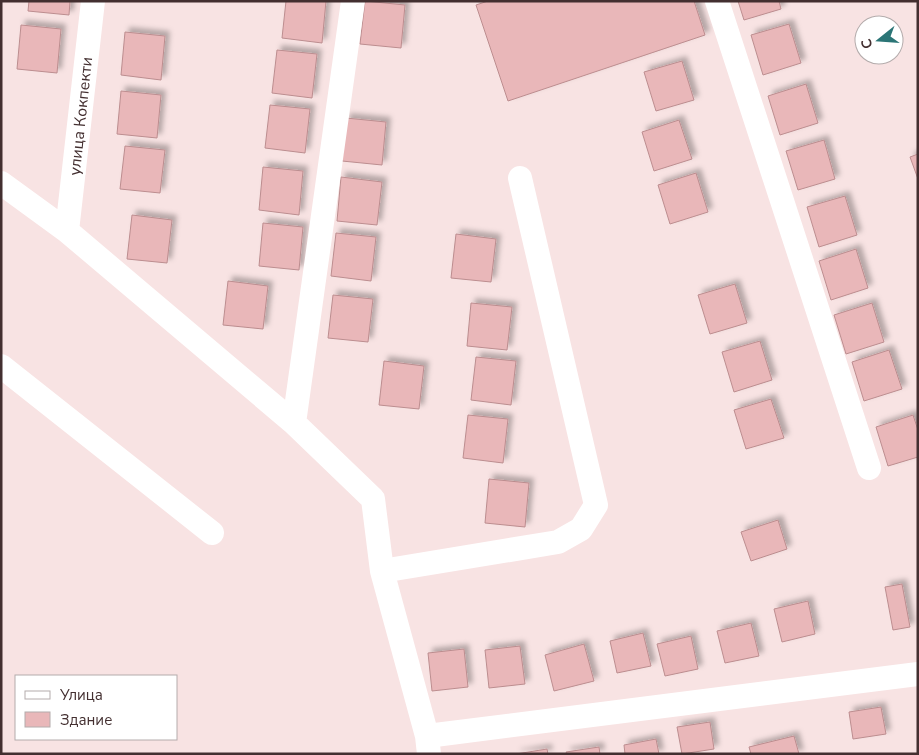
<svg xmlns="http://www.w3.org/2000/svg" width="919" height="755" font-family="'Nunito Sans',sans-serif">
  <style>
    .building { fill: #e9b7b9; stroke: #bc8d8f; filter: url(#shadow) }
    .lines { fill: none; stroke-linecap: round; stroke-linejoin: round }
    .minor { stroke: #fff; stroke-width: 24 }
    .labels { text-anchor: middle; stroke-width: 5; stroke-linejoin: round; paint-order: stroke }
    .street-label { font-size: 16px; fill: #432f30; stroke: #fff }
  </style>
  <defs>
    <filter id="shadow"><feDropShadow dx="4.5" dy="-4.5" stdDeviation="2.5" flood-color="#0004"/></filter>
  </defs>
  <rect width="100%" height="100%" fill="#f8e3e3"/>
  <path class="building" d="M29 1H70L69 15 28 11Z
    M286 1H326L322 43 282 38Z
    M365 1 405 5 401 48 360 44Z
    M488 1H694L705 35 508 101 476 5Z
    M738 1H779L781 9 744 20Z
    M789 24 801 63 763 75 751 35Z
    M21 25 61 29 57 73 17 69Z
    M125 32 165 36 161 80 121 75Z
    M277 50 317 54 312 98 272 93Z
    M682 61 694 100 656 111 644 72Z
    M806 84 818 123 780 135 768 96Z
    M121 91 161 95 157 138 117 134Z
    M270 105 310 109 305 153 265 148Z
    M346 118 386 122 382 165 342 161Z
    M679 120 692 159 654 171 642 132Z
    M824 140 835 179 798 190 786 151Z
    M125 146 165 150 160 193 120 189Z
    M918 154V179L910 157Z
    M263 167 303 171 299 215 259 210Z
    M696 173 708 212 670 224 658 185Z
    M341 177 382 182 377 225 337 221Z
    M845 196 857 235 819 247 807 207Z
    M132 215 172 220 167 263 127 259Z
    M263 223 303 227 299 270 259 266Z
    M336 233 376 237 371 281 331 276Z
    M456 234 496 239 491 282 451 278Z
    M856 249 868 288 831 300 819 261Z
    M228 281 268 286 263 329 223 325Z
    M735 284 747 323 710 334 698 295Z
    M333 295 373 299 368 342 328 338Z
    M471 303 512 307 507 350 467 346Z
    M872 303 884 342 846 354 834 315Z
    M760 341 772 380 734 392 722 352Z
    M889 350 902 389 864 401 852 362Z
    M476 357 516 361 511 405 471 400Z
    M384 361 424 366 419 409 379 405Z
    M771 399 784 438 746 449 734 410Z
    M468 415 508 419 503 463 463 458Z
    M913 415 918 430V457L888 466 876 427Z
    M489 479 529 483 525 527 485 523Z
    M778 520 787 549 751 561 741 532Z
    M902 584 910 627 893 630 885 587Z
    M808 601 815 634 782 642 774 609Z
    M751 623 759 656 725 663 717 631Z
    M643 633 651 666 617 673 610 641Z
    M691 636 698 669 665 676 657 644Z
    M584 644 594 681 554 691 545 655Z
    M520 646 525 684 489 688 485 650Z
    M464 649 468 687 432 691 428 653Z
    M881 707 886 734 853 739 849 712Z
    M710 722 714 749 682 754 677 727Z
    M794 736 799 754H751L749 747Z
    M656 739 659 754H625L624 745Z
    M599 747 600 754H567L566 752Z
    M547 749 548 754H516Z"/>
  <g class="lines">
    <path class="minor" d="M717 1 869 468
      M1 183 67 231 294 423 373 499 382 571 427 736 429 754
      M67 231 93 1
      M1 366 212 533
      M294 423 353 1
      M382 571 558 542 581 529 596 505 520 178
      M427 736 918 674"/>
  </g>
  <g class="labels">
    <g class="street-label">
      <text transform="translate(80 116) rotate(-84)" y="6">улица Кокпекти</text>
    </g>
  </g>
  <rect width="919" height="755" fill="none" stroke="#432f30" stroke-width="5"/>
  <rect x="15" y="675" width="162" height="65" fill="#ffffff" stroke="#b4acac"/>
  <rect x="25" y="691" width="25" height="8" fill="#ffffff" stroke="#b4acac"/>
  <text x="60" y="700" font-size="15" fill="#432f30">Улица</text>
  <rect x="25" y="712" width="25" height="15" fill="#e9b7b9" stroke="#b4acac"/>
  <text x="60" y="725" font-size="15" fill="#432f30">Здание</text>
  <g transform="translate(879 40) rotate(253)"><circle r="24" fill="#ffffff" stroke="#b4acac"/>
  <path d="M0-4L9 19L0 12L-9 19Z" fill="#2b7576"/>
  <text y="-8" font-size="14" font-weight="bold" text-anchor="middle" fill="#432f30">С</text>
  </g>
</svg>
